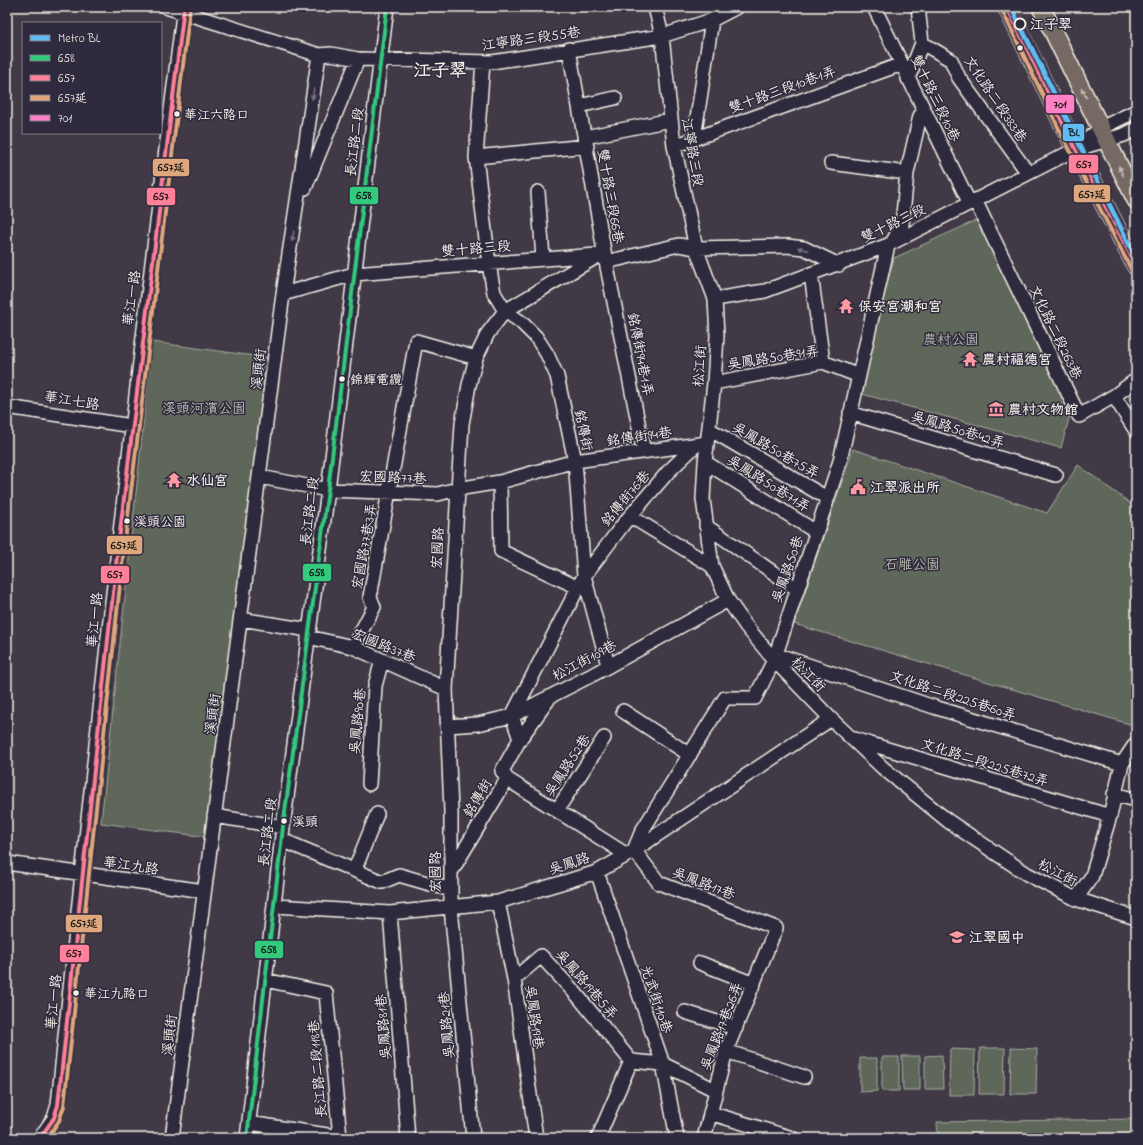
<svg xmlns="http://www.w3.org/2000/svg" width="1143" height="1145" font-family="'Indie Flower','LXGW WenKai TC',sans-serif">
  <style>
    .green { fill: #5e665a; stroke: #a9aca1 }
    .lines { fill: none; stroke-linecap: round; stroke-linejoin: round }
    .minor-casing { stroke: #f4f1e8; stroke-width: 16 }
    .major-casing { stroke: #f4f1e8; stroke-width: 20 }
    .minor { stroke: #2f2a3d; stroke-width: 13 }
    .major { stroke: #766964; stroke-width: 17 }
    .bus-1-casing { stroke: #2f2a3d; stroke-width: 7 }
    .bus-2-casing { stroke: #2f2a3d; stroke-width: 7 }
    .bus-3-casing { stroke: #2f2a3d; stroke-width: 7 }
    .bus-4-casing { stroke: #2f2a3d; stroke-width: 7 }
    .bus-1 { stroke: #33ca7d; stroke-width: 4 }
    .bus-2 { stroke: #ff8098; stroke-width: 4 }
    .bus-3 { stroke: #dfa77e; stroke-width: 4 }
    .bus-4 { stroke: #ff80c5; stroke-width: 4 }
    .metro-1-casing { stroke: #2f2a3d; stroke-width: 8 }
    .metro-1 { stroke: #60bcf1; stroke-width: 5 }
    .oneway { fill: #c2bbb3 }
    .oneway2 { fill: #747079 }
    .stop-dot { fill: #2f2a3d; stroke: #f4f1e8; stroke-width: 2 }
    .bus-dot { fill: #f4f1e8; stroke: #2f2a3d; stroke-width: 1.5 }
    .labels { text-anchor: middle; stroke-width: 3; stroke-linejoin: round; paint-order: stroke }
    .bus-label { font-size: 13px; fill: #f4f1e8; stroke: #2f2a3d; text-anchor: start }
    .stop-label { font-size: 14px; font-weight: bold; fill: #f4f1e8; stroke: #2f2a3d; text-anchor: start }
    .street-label { font-size: 14px; fill: #f4f1e8; stroke: #2f2a3d }
    .poi-label { font-size: 14px; font-weight: bold; fill: #f4f1e8; stroke: #2f2a3d; text-anchor: start }
    .park-label { font-size: 14px; fill: #b8b9af; stroke: #2f2a3d }
    .district-label { font-size: 18px; font-weight: bold; fill: #f4f1e8; stroke: #2f2a3d }
    .line-badge { stroke: #2f2a3d; stroke-width: 1.5 }
    .pale-badge-label { font-size: 11px; text-anchor: middle; font-weight: bold; fill: #111 }
  </style>
  <rect width="100%" height="100%" fill="#413a46"/>
  <filter id="ink" filterUnits="userSpaceOnUse"><feTurbulence type="fractalNoise" baseFrequency=".025" numOctaves="2"/><feDisplacementMap in="SourceGraphic" scale="8" xChannelSelector="R" yChannelSelector="G"/><feConvolveMatrix kernelMatrix="1 2 1 2 8 2 1 2 1" color-interpolation-filters="sRGB"/></filter>
  <g filter="url(#ink)">
    <path class="green" d="M977 220 1053 370 1070 415 1061 448 862 394 881 305 894 258Z
      M152 342 270 358 207 837 101 823Z
      M853 449 1047 513 1078 465 1134 506 1136 513V726L794 624Z
      M980 1048H1005L1004 1094H979Z
      M1011 1048 1037 1049 1036 1094H1010Z
      M950 1049 975 1050 974 1095H949Z
      M942 1055 943 1089H925V1056Z
      M902 1056H920V1090H903Z
      M882 1057H899V1091H882Z
      M860 1058H877V1091L860 1092Z
      M1136 1119V1138H947L948 1136H938L937 1122Z"/>
    <g class="lines">
      <g class="minor-casing">
        <path id="minor" d="M166 7 319 55 331 54 358 59 492 62 662 36 712 20 737 7
          M655 7 662 36 674 146 696 248 715 299 717 336 714 383 705 462 703 499 712 566 728 600 746 626 774 660 831 719 883 768 948 821 1027 874 1076 899 1136 918
          M874 7 969 202
          M918 7 922 43 951 60 959 78 1028 173
          M569 49 606 262 644 452
          M483 62 476 157 489 264 494 293 505 311 521 322 536 337 547 354 557 376 575 461 584 576 608 665
          M908 79 922 43
          M579 106 615 98
          M585 137 671 120
          M694 138 712 20
          M674 146 902 64
          M1080 148 1124 135 1136 129
          M476 157 587 146
          M831 163 907 173
          M305 188 358 59
          M538 192 543 258
          M975 200 1079 416 1114 396 1136 380
          M892 243 902 225 907 173 920 116 924 112
          M602 255 606 262 679 245 696 248 787 246 804 248 839 265
          M811 274 823 362
          M283 294 354 274 597 255
          M715 299 765 291 888 245 1076 149 1101 128 1136 111
          M714 383 823 362 859 376
          M1114 396 1136 431
          M7 407 132 426
          M850 413 1056 475
          M709 429 827 498
          M705 462 816 532
          M260 477 328 490 438 494 457 489 500 482 575 461 707 443
          M500 482 501 551 577 587
          M630 516 712 566
          M706 526 797 589
          M241 619 309 630
          M308 637 353 647 446 689
          M353 647 374 607 370 597 416 341 476 358
          M775 654 934 707 1122 764
          M623 711 690 755
          M447 726 478 724 512 716 594 674 728 600
          M520 739 512 716 584 576 625 522 668 472 696 445
          M854 739 1110 816
          M507 779 627 855
          M369 784 375 686 382 660
          M1114 794 1136 800
          M557 810 604 738
          M214 816 283 827
          M282 840 382 882 399 875 451 890
          M7 863 204 891
          M355 869 377 814
          M451 872 507 779 502 771 520 739 548 700
          M597 872 663 1064 677 1138
          M1076 899 1092 876 1110 816 1122 764 1136 743
          M498 902 514 979 536 1138
          M275 906 390 913 498 902 597 872 627 855 831 719
          M390 913 408 1138
          M700 963 754 984
          M514 979 541 956 577 995 631 1061
          M685 1012 736 1028
          M726 1051 804 1077
          M631 1061 663 1064 715 1090
          M710 1113 792 1138
          M249 1123 340 1137 326 993 265 980
          M40 1138 54 1118 58 1105C95 739 137 373 184 7
          M172 1138 283 294 319 55
          M247 1138 283 827 328 490 387 7
          M473 1138 451 908V812L446 689 462 424 469 385 476 358 488 333 505 311 601 254
          M598 1138 631 1061
          M704 1138 726 1051 776 928 659 883 634 850 642 831 725 698H755L774 660 840 461 888 245"/>
      </g>
      <g class="major-casing">
        <path id="major" d="M1007 7 1064 126 1136 266
          M1041 7 1136 200"/>
      </g>
      <use href="#minor" class="minor"/>
      <use href="#major" class="major"/>
      <g class="bus-1-casing">
        <path id="bus-1" d="M247 1138 283 827 328 490 387 7"/>
      </g>
      <g class="bus-2-casing">
        <path id="bus-2" d="M1007 7 1064 126 1136 266
          M40 1138 54 1118 58 1105 117 556 184 7"/>
      </g>
      <g class="bus-3-casing">
        <path id="bus-3" d="M1002 10 1059 129 1131 269
          M47 1138 59 1121 64 1106 123 557 190 8"/>
      </g>
      <g class="bus-4-casing">
        <path id="bus-4" d="M1014 7 1069 123 1136 253"/>
      </g>
      <use href="#bus-1" class="bus-1"/>
      <use href="#bus-2" class="bus-2"/>
      <use href="#bus-3" class="bus-3"/>
      <use href="#bus-4" class="bus-4"/>
      <g class="metro-1-casing">
        <path id="metro-1" d="M1011 7 1136 258"/>
      </g>
      <use href="#metro-1" class="metro-1"/>
    </g>
    <defs><path id="oneway-solid" d="M-6-.8H1V-3.2L6.5 0L1 3.2V.8H-6Z"/></defs>
    <g class="oneway">
      <use href="#oneway-solid" transform="translate(1084 93) rotate(-117)"/>
      <use href="#oneway-solid" transform="translate(1121 171) rotate(-115)"/>
    </g>
    <g class="oneway2">
      <use href="#oneway-solid" transform="translate(313 94) rotate(98)"/>
      <use href="#oneway-solid" transform="translate(293 236) rotate(99)"/>
      <use href="#oneway-solid" transform="translate(803 249) rotate(-165)"/>
    </g>
  </g>
  <defs>
    <g id="temple-bare" transform="scale(1.2)"><path d="M0-6L5-2H3V0L6.5 2.5H4V6H1.5V3h-3V6H-4V2.5H-6.5L-3 0V-2H-5Z" fill="#ff9aa2" stroke="#2f2a3d" stroke-width="2.5" paint-order="stroke"/></g>
    <g id="museum-bare" transform="scale(1.2)"><path d="M0-6L6-3V-2H-6V-3ZM-5-1h2V3h-2ZM-1-1h2V3h-2ZM3-1h2V3H3ZM-6 4H6V6H-6Z" fill="#ff9aa2" stroke="#2f2a3d" stroke-width="2.5" paint-order="stroke"/></g>
    <g id="civic-bare" transform="scale(1.2)"><path d="M-.6-6.5H3V-4.5H.6V-3L4-1V1h2V6H-6V1h2V-1L-.6-3ZM-1.2 2.5V6h2.4V2.5Z" fill="#ff9aa2" stroke="#2f2a3d" stroke-width="2.5" paint-order="stroke"/></g>
    <g id="school-bare" transform="scale(1.2)"><path d="M0-5L7-2L0 1L-7-2ZM-4 1L0 2.5L4 1V4Q0 6-4 4Z" fill="#ff9aa2" stroke="#2f2a3d" stroke-width="2.5" paint-order="stroke"/></g>
  </defs>
  <g fill-rule="evenodd">
    <use href="#temple-bare" x="846" y="306"/>
    <use href="#temple-bare" x="970" y="359"/>
    <use href="#museum-bare" x="996" y="409"/>
    <use href="#temple-bare" x="174" y="480"/>
    <use href="#civic-bare" x="858" y="487"/>
    <use href="#school-bare" x="957" y="937"/>
  </g>
  <circle class="stop-dot" cx="1020" cy="24" r="5.5"/>
  <g class="bus-dot">
    <circle cx="1020" cy="48" r="3.5"/>
    <circle cx="177" cy="114" r="3.5"/>
    <circle cx="342" cy="379" r="3.5"/>
    <circle cx="127" cy="521" r="3.5"/>
    <circle cx="284" cy="821" r="3.5"/>
    <circle cx="76" cy="993" r="3.5"/>
  </g>
  <g class="labels">
    <g class="bus-label">
      <text x="184" y="119">華江六路口</text>
      <text x="350" y="384">錦輝電纜</text>
      <text x="134" y="526">溪頭公園</text>
      <text x="292" y="826">溪頭</text>
      <text x="84" y="998">華江九路口</text>
    </g>
    <g class="stop-label">
      <text x="1030" y="29">江子翠</text>
    </g>
    <g class="street-label">
      <text transform="translate(531 38) rotate(-8)" y="5">江寧路三段55巷</text>
      <text transform="translate(782 89) rotate(-20)" y="5">雙十路三段10巷1弄</text>
      <text transform="translate(936 98) rotate(64)" y="5">雙十路三段10巷</text>
      <text transform="translate(996 99) rotate(56)" y="5">文化路二段383巷</text>
      <text transform="translate(354 142) rotate(-83)" y="5">長江路二段</text>
      <text transform="translate(693 152) rotate(80)" y="5">江寧路三段</text>
      <text transform="translate(611 196) rotate(80)" y="5">雙十路三段66巷</text>
      <text transform="translate(893 223) rotate(-26)" y="5">雙十路三段</text>
      <text transform="translate(476 248) rotate(-5)" y="5">雙十路三段</text>
      <text transform="translate(131 298) rotate(-82)" y="5">華江一路</text>
      <text transform="translate(1056 332) rotate(64)" y="5">文化路二段263巷</text>
      <text transform="translate(641 354) rotate(79)" y="5">銘傳街94巷1弄</text>
      <text transform="translate(773 357) rotate(-9)" y="5">吳鳳路50巷91弄</text>
      <text transform="translate(699 366) rotate(-86)" y="5">松江街</text>
      <text transform="translate(258 369) rotate(-83)" y="5">溪頭街</text>
      <text transform="translate(72 400) rotate(9)" y="5">華江七路</text>
      <text transform="translate(958 429) rotate(17)" y="5">吳鳳路50巷42弄</text>
      <text transform="translate(584 430) rotate(78)" y="5">銘傳街</text>
      <text transform="translate(639 436) rotate(-8)" y="5">銘傳街94巷</text>
      <text transform="translate(776 450) rotate(30)" y="5">吳鳳路50巷75弄</text>
      <text transform="translate(393 477) rotate(2)" y="5">宏國路77巷</text>
      <text transform="translate(769 483) rotate(32)" y="5">吳鳳路50巷71弄</text>
      <text transform="translate(625 498) rotate(-50)" y="5">銘傳街76巷</text>
      <text transform="translate(309 511) rotate(-83)" y="5">長江路二段</text>
      <text transform="translate(364 546) rotate(-80)" y="5">宏國路77巷3弄</text>
      <text transform="translate(437 548) rotate(-87)" y="5">宏國路</text>
      <text transform="translate(787 569) rotate(-71)" y="5">吳鳳路50巷</text>
      <text transform="translate(94 620) rotate(-84)" y="5">華江一路</text>
      <text transform="translate(384 645) rotate(22)" y="5">宏國路37巷</text>
      <text transform="translate(584 660) rotate(-28)" y="5">松江街109巷</text>
      <text transform="translate(809 674) rotate(46)" y="5">松江街</text>
      <text transform="translate(953 695) rotate(18)" y="5">文化路二段225巷60弄</text>
      <text transform="translate(212 714) rotate(-82)" y="5">溪頭街</text>
      <text transform="translate(357 721) rotate(-85)" y="5">吳鳳路90巷</text>
      <text transform="translate(985 762) rotate(17)" y="5">文化路二段225巷72弄</text>
      <text transform="translate(567 765) rotate(-57)" y="5">吳鳳路52巷</text>
      <text transform="translate(477 798) rotate(-59)" y="5">銘傳街</text>
      <text transform="translate(267 832) rotate(-83)" y="5">長江路二段</text>
      <text transform="translate(569 863) rotate(-18)" y="5">吳鳳路</text>
      <text transform="translate(131 865) rotate(8)" y="5">華江九路</text>
      <text transform="translate(435 872) rotate(-90)" y="5">宏國路</text>
      <text transform="translate(1058 872) rotate(28)" y="5">松江街</text>
      <text transform="translate(704 883) rotate(21)" y="5">吳鳳路17巷</text>
      <text transform="translate(587 984) rotate(49)" y="5">吳鳳路19巷5弄</text>
      <text transform="translate(657 999) rotate(71)" y="5">光武街110巷</text>
      <text transform="translate(53 1002) rotate(-84)" y="5">華江一路</text>
      <text transform="translate(535 1017) rotate(82)" y="5">吳鳳路19巷</text>
      <text transform="translate(446 1025) rotate(-95)" y="5">吳鳳路21巷</text>
      <text transform="translate(721 1026) rotate(-69)" y="5">吳鳳路17巷26弄</text>
      <text transform="translate(383 1027) rotate(-95)" y="5">吳鳳路81巷</text>
      <text transform="translate(169 1035) rotate(-83)" y="5">溪頭街</text>
      <text transform="translate(317 1069) rotate(-95)" y="5">長江路二段118巷</text>
    </g>
    <g class="poi-label">
      <text x="858" y="311">保安宮潮和宮</text>
      <text x="982" y="364">農村福德宮</text>
      <text x="1008" y="414">農村文物館</text>
      <text x="186" y="485">水仙宮</text>
      <text x="870" y="492">江翠派出所</text>
      <text x="969" y="942">江翠國中</text>
    </g>
    <g class="park-label">
      <text x="951" y="344">農村公園</text>
      <text x="204" y="413">溪頭河濱公園</text>
      <text x="912" y="569">石雕公園</text>
    </g>
    <g class="district-label">
      <text x="440" y="76">江子翠</text>
    </g>
  </g>
  <g class="line-badge">
    <rect x="1045" y="94" width="30" height="20" rx="4" fill="#ff80c5"/>
    <rect x="1062" y="123" width="23" height="19" rx="4" fill="#60bcf1"/>
    <rect x="1068" y="154" width="31" height="20" rx="4" fill="#ff8098"/>
    <rect x="152" y="158" width="38" height="19" rx="4" fill="#dfa77e"/>
    <rect x="1073" y="184" width="38" height="19" rx="4" fill="#dfa77e"/>
    <rect x="349" y="186" width="30" height="19" rx="4" fill="#33ca7d"/>
    <rect x="146" y="187" width="30" height="19" rx="4" fill="#ff8098"/>
    <rect x="106" y="535" width="37" height="20" rx="4" fill="#dfa77e"/>
    <rect x="302" y="563" width="30" height="19" rx="4" fill="#33ca7d"/>
    <rect x="100" y="565" width="30" height="19" rx="4" fill="#ff8098"/>
    <rect x="65" y="914" width="38" height="19" rx="4" fill="#dfa77e"/>
    <rect x="254" y="940" width="30" height="19" rx="4" fill="#33ca7d"/>
    <rect x="59" y="944" width="31" height="19" rx="4" fill="#ff8098"/>
  </g>
  <g class="pale-badge-label">
    <text x="1060" y="108">701</text>
    <text x="1074" y="136">BL</text>
    <text x="1084" y="168">657</text>
    <text x="171" y="171">657延</text>
    <text x="1092" y="198">657延</text>
    <text x="364" y="199">658</text>
    <text x="161" y="200">657</text>
    <text x="124" y="549">657延</text>
    <text x="317" y="576">658</text>
    <text x="115" y="578">657</text>
    <text x="84" y="927">657延</text>
    <text x="269" y="953">658</text>
    <text x="74" y="957">657</text>
  </g>
  <rect width="1143" height="1145" fill="none" stroke="#2f2a3d" stroke-width="24"/>
  <rect x="12" y="12" width="1119" height="1121" fill="none" stroke="#f4f1e8" stroke-width="1.5" filter="url(#ink)"/>
  <rect x="22" y="22" width="140" height="112" fill="#2f2a3d" stroke="#7e7a81"/>
  <rect x="30" y="35" width="20" height="6" fill="#60bcf1" stroke="#7e7a81"/>
  <text x="58" y="42" font-size="12" fill="#f4f1e8">Metro BL</text>
  <rect x="30" y="55" width="20" height="6" fill="#33ca7d" stroke="#7e7a81"/>
  <text x="58" y="62" font-size="12" fill="#f4f1e8">658</text>
  <rect x="30" y="75" width="20" height="6" fill="#ff8098" stroke="#7e7a81"/>
  <text x="58" y="82" font-size="12" fill="#f4f1e8">657</text>
  <rect x="30" y="95" width="20" height="6" fill="#dfa77e" stroke="#7e7a81"/>
  <text x="58" y="102" font-size="12" fill="#f4f1e8">657延</text>
  <rect x="30" y="115" width="20" height="6" fill="#ff80c5" stroke="#7e7a81"/>
  <text x="58" y="122" font-size="12" fill="#f4f1e8">701</text>
</svg>
